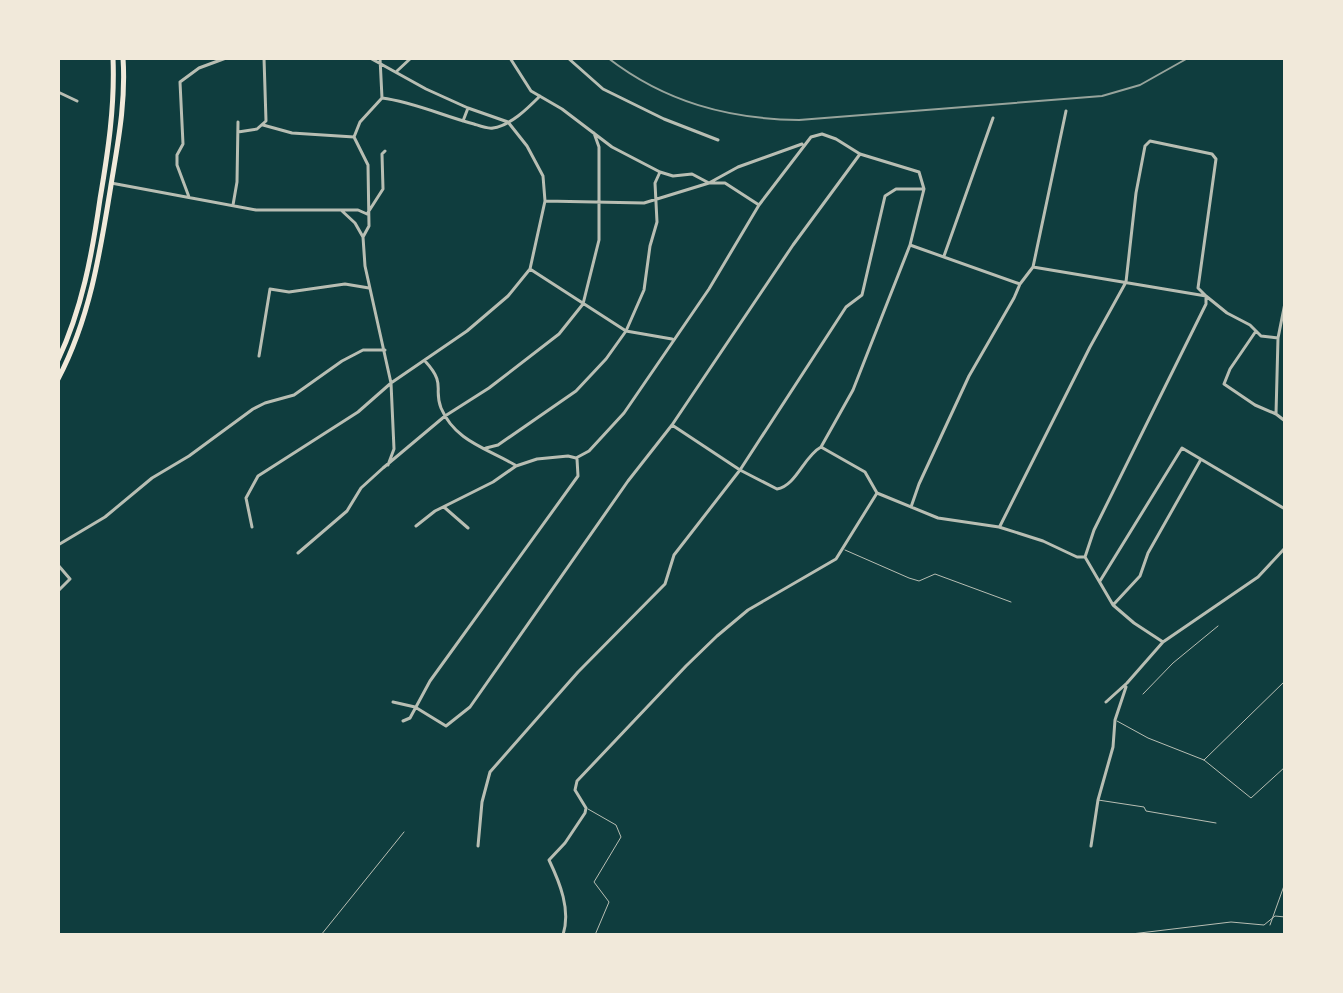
<svg xmlns="http://www.w3.org/2000/svg" width="1343" height="993" font-family="'Noto Sans',sans-serif">
  <style>
    .lines { fill: none; stroke-linecap: round; stroke-linejoin: round }
    .service { stroke: #b8beb3; stroke-width: 1 }
    .minor { stroke: #b8beb3; stroke-width: 3 }
    .primary { stroke: #f1e9da; stroke-width: 5 }
    .rail { stroke: #97a49c; stroke-width: 2 }
  </style>
  <rect width="100%" height="100%" fill="#0f3d3e"/>
  <g class="lines">
    <path class="service" d="M845 550 909 578 919 581 935 574 1011 602
      M1143 694 1173 663 1218 626
      M1117 721 1148 738 1204 760 1251 798 1285 767
      M1204 760 1285 681
      M1098 800 1144 807 1146 811 1216 823
      M588 809 616 825 621 837 594 882 609 902 595 935
      M1270 925 1285 883
      M321 935 404 832
      M1123 935 1231 922 1264 925 1275 916 1285 917"/>
    <path class="minor" d="M370 58 426 89 468 108 463 121
      M380 58 382 98
      M510 58 531 91 562 109 612 147 660 172 673 176 692 174 709 183H725L759 205
      M568 58 603 89 664 119 718 140
      M397 71 411 58
      M58 92 77 101
      M263 125 292 133 354 137
      M238 132 257 129 266 121 264 58
      M111 183 256 210H358L367 214
      M189 197 177 165V155L183 144 180 82 199 68 226 58
      M545 201 644 203 709 183 738 167 802 144
      M233 205 237 182 238 122
      M341 210 355 223 363 237
      M367 214 383 189 382 154 385 151
      M910 245 1020 284 1033 267 1206 296 1227 313 1250 325 1261 336 1278 338
      M944 256 993 118
      M1033 267 1066 111
      M530 269 626 331 672 339
      M1285 303 1278 338 1276 414 1285 421
      M1256 331 1230 369 1224 384 1255 405 1276 414
      M259 356 270 289 289 292 345 284 369 288
      M425 361C447 385 433 388 441 408 455 441 486 448 515 465
      M821 447 865 472 877 493
      M486 448 498 445 576 391 606 359 626 331 644 290 650 246 657 222 655 183 660 172
      M576 458 589 451 624 413 709 289 759 205 811 137 822 134 836 139 860 154 919 172 924 189 910 245 853 390 821 447C804 456 796 486 777 489L740 470 672 425
      M388 465 394 449 391 383 365 266 363 237 369 226 368 165 354 137 360 122 382 98C414 102 443 116 474 124 480 126 487 129 493 128 511 125 527 109 540 96
      M444 507 468 528
      M911 507 919 484 969 376 1014 298 1020 284
      M416 526 435 511 493 482 516 466 537 459 568 456 576 458
      M1000 526 1090 347 1126 282 1136 193 1145 146 1150 141 1212 154 1216 159 1198 288 1206 296V304L1094 530 1085 557
      M252 527 246 498 258 476 358 412 391 383 467 331 508 296 530 269 545 201 543 176 527 146 508 122 468 108
      M58 545 105 517 152 478 189 456 253 409 265 403 294 395 342 361 363 350H385
      M298 553 347 511 361 488 383 468 445 416 489 388 559 334 583 304 599 240V147L594 133
      M58 565 70 579 58 591
      M1100 581 1182 448 1285 509
      M1114 604 1140 576 1148 553 1200 461
      M393 702 415 707 446 726 470 707 628 481 672 425 793 245 860 154
      M1106 702 1127 683 1163 642 1258 577 1285 548
      M403 721 410 718 430 681 578 476 577 459
      M478 846 482 802 490 772 578 672 665 584 674 555 740 470 846 307 862 295 885 196 896 189H924
      M1091 846 1098 800 1113 747 1115 720 1126 687
      M563 935C571 910 560 883 549 860L565 843 585 813 586 808 575 790 577 781 686 666 717 636 748 610 836 559 877 493 938 518 999 527 1043 541 1077 557H1085L1113 605 1134 623 1163 642"/>
    <path class="primary" d="M58 360C82 309 92 255 100 199 108 152 115 106 113 58
      M58 379C90 318 100 253 111 185 118 142 126 102 123 58"/>
    <path class="rail" d="M608 58C665 102 728 119 799 120L1102 96 1140 85 1188 58"/>
  </g>
  <rect width="1343" height="993" fill="none" stroke="#f1e9da" stroke-width="120"/>
</svg>
